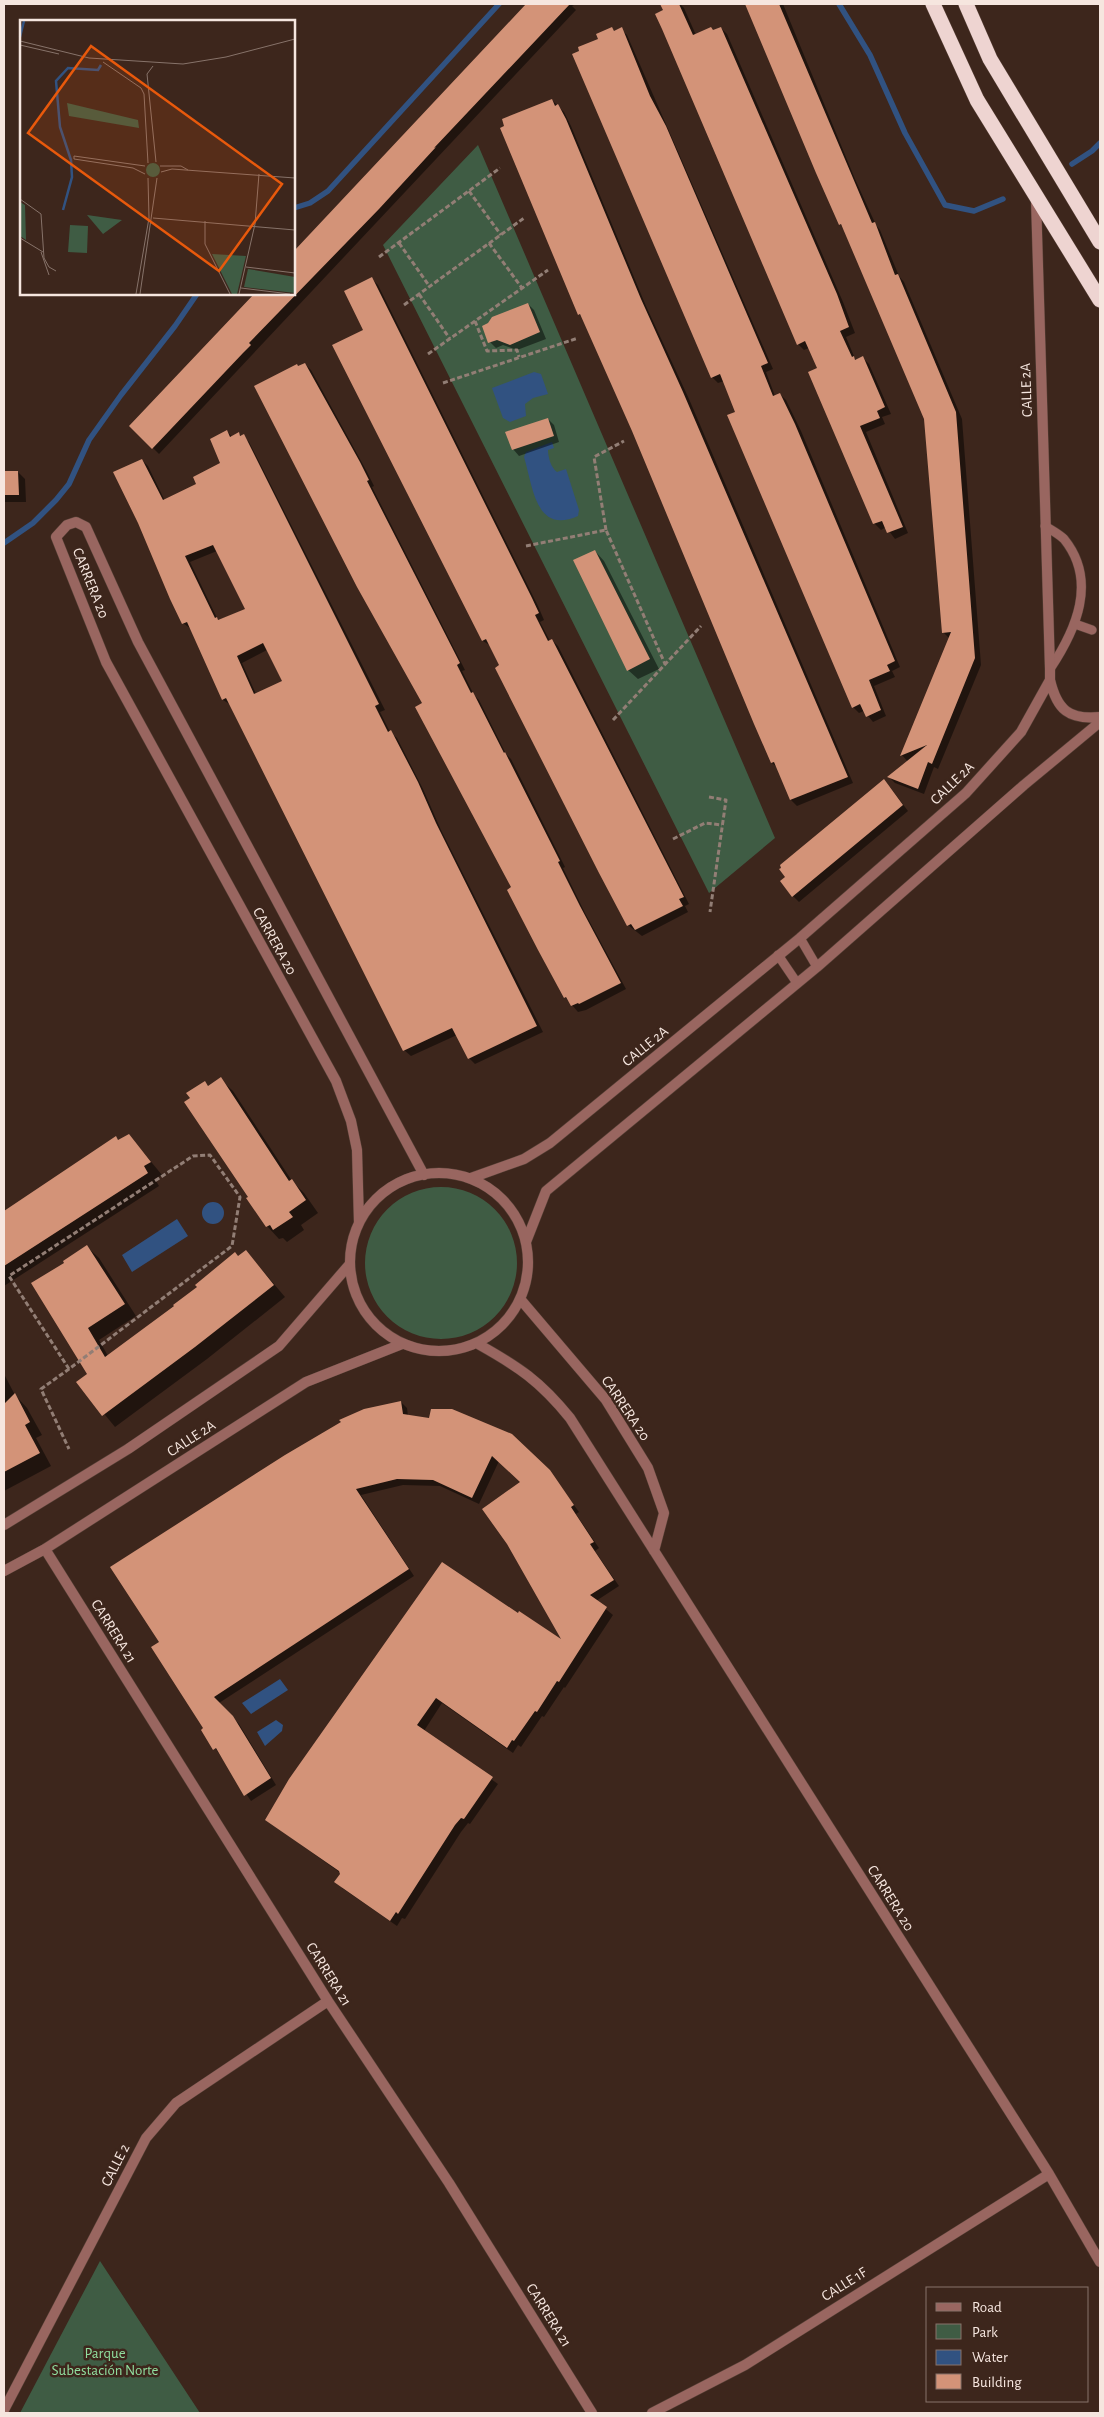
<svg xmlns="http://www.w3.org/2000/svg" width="1104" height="2417" font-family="'Alegreya Sans',sans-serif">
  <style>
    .green { fill: #3f5c44 }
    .water { fill: #315281 }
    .shadow { fill: #0007; fill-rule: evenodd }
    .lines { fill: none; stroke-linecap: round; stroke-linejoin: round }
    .stream { stroke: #315281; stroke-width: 5.5 }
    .building { fill: #d39378; fill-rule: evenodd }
    .lane-casing { stroke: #574137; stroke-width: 10 }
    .street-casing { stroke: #574137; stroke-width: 11 }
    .highway-casing { stroke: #574137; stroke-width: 16 }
    .path { stroke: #927e75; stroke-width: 3; stroke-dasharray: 5 2.5; stroke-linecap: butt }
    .lane { stroke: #996660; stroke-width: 9 }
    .street { stroke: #996660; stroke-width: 10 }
    .highway { stroke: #eed4d1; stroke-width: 15 }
    .labels { text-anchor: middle; stroke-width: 5; stroke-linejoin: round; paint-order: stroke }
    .street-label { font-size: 15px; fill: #f6e6df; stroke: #3d261c }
    .park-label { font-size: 15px; fill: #90de9f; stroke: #3d261c }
    .inset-river { fill: none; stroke: #315281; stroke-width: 2.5 }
    .inset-road { fill: none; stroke: #87736a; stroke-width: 1 }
    .view { fill: #e8590c; fill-opacity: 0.15; stroke: #e8590c; stroke-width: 2.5 }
    .inset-edge { fill: none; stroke: #f6e6df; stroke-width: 2.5 }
  </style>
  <rect width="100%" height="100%" fill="#3d261c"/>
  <path class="green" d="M478 145 775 838 709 893 383 245Z
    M365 1263a76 76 0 1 1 152 0a76 76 0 1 1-152 0Z
    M100 2261 200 2413H20Z"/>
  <path class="water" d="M534 372 541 374 548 394 533 398 525 404 526 416 510 422 503 418 492 388Z
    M552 442 554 448 548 450C548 457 551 468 557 472L566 469 579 510 578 516C535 535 533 486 524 457L526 452Z
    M202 1213a11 11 0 1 1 22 0a11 11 0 1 1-22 0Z
    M177 1219 188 1236 132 1272 122 1255Z
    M280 1679 288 1690 251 1714 242 1703Z
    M276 1720 283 1725 282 1731 265 1746 257 1732Z"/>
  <path class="shadow" d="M528 4H576L572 6 576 10 159 454 131 426 256 294H294V253Z
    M672 4H680L684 8 696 35 721 28 727 34 843 302 855 333 846 337 856 361 863 358 869 364 891 414 882 417 885 424 866 432 908 533 895 539 886 527 881 530 875 524 810 373 818 369 809 348 804 350 798 344 663 8Z
    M746 4H783L855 179 876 225 880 230 899 276 904 282 962 419 981 665 938 769 934 767 924 794 895 783 889 777 908 762 902 755 950 639 943 632 926 419 845 230 840 224Z
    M612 28 615 32 621 29 627 35 773 369 766 372 775 396 780 394 786 400 801 431 900 667 892 671 895 677 874 686 886 716 873 722 864 711 859 713 853 707 724 381 718 383 712 377 600 39Z
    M552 100 564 112 571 126 646 306 689 399 853 783 797 806 791 800 778 768 772 763 633 431 583 318 579 314Z
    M372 279 378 285 538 606 544 620 540 622 550 641 552 640 558 646 689 904 685 906 688 912 642 936 628 925 491 646 483 641 364 331Z
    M528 304 534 310 546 339 517 350 503 345 496 348 490 342Z
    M305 364 311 370 366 470 374 486 372 487 465 670 462 671 474 695 479 700 506 754 511 759 565 867 563 868 585 913 626 989 586 1010 578 1012 565 997 423 704 298 367Z
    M548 419 554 425 559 442 519 456 513 449Z
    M227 431 232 437 238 434 243 436 249 442 385 710 380 712 390 732 397 738 423 789 441 830 543 1032 475 1064 469 1058 457 1035 411 1056 404 1050 231 705 223 700 191 629 183 623 171 599 142 460 148 466 165 501 198 484 222 464ZM217 551 247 609 218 620 190 562ZM267 650 283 682 256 694 242 663Z
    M4 472H18L25 479 26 502H4Z
    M595 551 604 561 659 669 638 679 628 670Z
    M890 787 908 811 799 902 793 896Z
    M220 1079 233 1091 292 1181 304 1193 318 1213 301 1225 304 1230 287 1242 283 1238 279 1239 267 1226 191 1098 205 1082 209 1087Z
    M129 1135 162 1175 155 1179 159 1186 4 1286V1212L116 1138 119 1141Z
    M87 1247 99 1258 136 1316 99 1340 108 1356 246 1251 285 1297 207 1359 115 1427 78 1382 89 1374 66 1263Z
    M4 1374 15 1395 27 1408 42 1435 36 1438 51 1466 4 1491Z
    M401 1402 407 1408 408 1416 549 1471 579 1512 576 1514 599 1548 595 1551 619 1586 596 1601 613 1615 565 1688 564 1687 544 1717 542 1716 521 1747 518 1745 513 1753 442 1703 424 1731 498 1784 470 1824 468 1823 461 1832 405 1919 402 1918 397 1926 342 1888V1874L266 1820 518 1615 564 1643 521 1482 499 1461 479 1504 440 1486 403 1485 361 1495 414 1576 219 1703 239 1724 276 1785 251 1801 203 1730 205 1729 161 1642Z"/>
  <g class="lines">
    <path class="stream" d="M839 4 870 55 905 133 945 205 974 211 1003 199
      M1072 164 1092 151 1100 143
      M294 208 310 203 328 191 499 4
      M4 543 33 523 56 500 69 484 89 440 121 395 175 326 197 294"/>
  </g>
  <path class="building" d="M526 4H570L434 148 436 147 379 209 249 343 251 345 243 353 152 449 129 426 254 294H294V251Z
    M660 4H679L693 35 711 27 713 30 721 27 837 294 849 327 840 331 852 357 854 356 855 360 863 356 885 407 877 411 880 418 860 426 903 527 887 533 882 521 873 524 808 372 817 368 805 341 797 345 662 29 655 14 663 10Z
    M745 4H779L850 171 872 223 875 222 895 275 898 274 956 412 975 658 932 764 928 762 918 789 887 777 927 745 900 756 951 632 942 633 924 419 841 224 839 225 816 173Z
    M612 27 614 31 622 27 650 96 666 126 768 363 761 366 773 396 780 393 795 424 895 661 887 665 890 671 869 680 881 710 866 717 860 704 852 708 727 415 735 412 720 374 711 378 572 54 579 51 578 47 598 39 596 34Z
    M552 99 555 106 558 104 566 119 641 299 683 392 848 777 790 800 774 762 771 763 754 724 632 431 580 314 578 315 500 128 504 126 502 119Z
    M372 277 532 598 539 613 535 615 548 641 552 639 684 897 679 899 683 906 635 930 631 924 627 926 599 873 495 668 499 665 486 639 482 641 332 345 363 330 344 291Z
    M528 303 540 332 510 345 497 340 488 343 482 326 488 323 492 317Z
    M305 363 360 462 369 480 367 481 460 663 457 665 471 693 473 692 504 753 505 752 560 861 558 862 580 906 621 983 579 1004 578 1003 571 1006 566 997 564 998 538 950 507 890 511 887 415 707 422 703 357 587 254 386 297 364 298 366Z
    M548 418 554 436 512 450 505 432Z
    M227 430 230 437 239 432 240 436 244 434 379 704 375 706 388 732 391 730 418 782 436 823 537 1026 468 1059 452 1028 403 1051 226 698 222 700 187 622 182 624 170 599 138 523 113 472 142 459 163 500 196 484 193 477 220 463 210 439ZM213 545 245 609 218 620 217 617 215 618 185 556ZM263 643 282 681 254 694 237 656Z
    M4 471H18L19 495H4Z
    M595 550 650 659 627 671 573 560Z
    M884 779 903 805 792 897 780 881 785 877 779 869 781 868 780 865Z
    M221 1077 289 1181 292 1179 306 1200 289 1212 293 1217 273 1230 270 1225 266 1227 246 1198 248 1197 184 1102 190 1098 186 1093 205 1081 208 1086Z
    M129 1134 151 1162 144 1166 148 1173 4 1266V1211L116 1136 118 1140Z
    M87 1245 125 1304 88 1328 105 1357 174 1306 173 1305 197 1287 195 1285 235 1252 238 1256 246 1250 274 1285 195 1347 102 1416 76 1382 87 1374 31 1283 64 1263 63 1261Z
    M15 1393 30 1422 25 1425 40 1453 4 1472V1404Z
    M401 1401 403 1414 429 1418 431 1409H452L512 1434 550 1470 574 1505 571 1507 594 1542 590 1544 614 1580 590 1595 607 1607 559 1682 557 1681 537 1712 535 1711 514 1741 512 1740 507 1748 436 1698 417 1725 493 1777 464 1819 461 1818 455 1825 398 1914 396 1912 390 1921 334 1882 340 1874 339 1871 265 1820 289 1779 442 1562 518 1613 519 1611 561 1639 507 1544 482 1509 520 1482 492 1456 472 1498 433 1480 397 1479 356 1489 409 1569 214 1697 233 1716 271 1778 244 1796 216 1748 213 1750 201 1730 203 1728 151 1647 159 1642 110 1567 285 1455 341 1422 339 1420 364 1409Z"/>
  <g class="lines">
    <g class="lane-casing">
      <path id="lane" d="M1045 526C1051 530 1059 534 1064 539 1098 581 1076 630 1050 669
        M1075 624 1092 630
        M800 938 817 967
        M778 955 797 983"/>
    </g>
    <g class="street-casing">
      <path id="street" d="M1050 680C1057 710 1069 720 1100 717
        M350 1262a89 89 0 1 1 178 0a89 89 0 1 1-178 0Z
        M471 1178 524 1159 550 1143 800 938 966 793 1021 732 1050 680V669L1036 199
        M359 1223 357 1150 351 1121 336 1081 106 662 56 537 67 525 76 522 86 527 138 642 424 1175
        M526 1242 546 1191 817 967 1024 785 1100 722
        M521 1300 606 1400 648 1468 664 1513 654 1551
        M478 1344C519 1367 540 1381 570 1418L1049 2174 1100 2262
        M4 1525 128 1449 279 1346 349 1265
        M45 1549 328 2001 449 2183 592 2413
        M4 1571 45 1549 306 1382 402 1344
        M4 2410 146 2138 176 2103 328 2001
        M652 2413 745 2365 1049 2174"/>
    </g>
    <g class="highway-casing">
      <path id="highway" d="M933 4 977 100 1100 300
        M966 4 990 59 1100 242"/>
    </g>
    <path class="path" d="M469 191 501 235
      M399 243 430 287
      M489 243 522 288
      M379 257 500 168
      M419 294 450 339
      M404 305 524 218
      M475 321 487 351 517 350 519 357
      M428 354 548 270
      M443 383 578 338
      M606 530 594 457 624 441
      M526 546 606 530 665 664
      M613 720 701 626
      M709 797 726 800 710 912
      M673 839 705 823 722 825
      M69 1369 9 1276 193 1156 210 1155 240 1197 232 1246 69 1369 41 1389 69 1449"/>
    <use href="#lane" class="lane"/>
    <use href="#street" class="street"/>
    <use href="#highway" class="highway"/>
  </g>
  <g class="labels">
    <g class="street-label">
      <text transform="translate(1026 390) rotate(-92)" y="5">CALLE 2A</text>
      <text transform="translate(91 583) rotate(68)" y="5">CARRERA 20</text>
      <text transform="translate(952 783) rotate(-44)" y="5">CALLE 2A</text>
      <text transform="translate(275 941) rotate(61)" y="5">CARRERA 20</text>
      <text transform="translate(645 1046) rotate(-39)" y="5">CALLE 2A</text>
      <text transform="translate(626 1408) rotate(56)" y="5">CARRERA 20</text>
      <text transform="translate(191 1438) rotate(-33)" y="5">CALLE 2A</text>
      <text transform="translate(114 1631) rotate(58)" y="5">CARRERA 21</text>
      <text transform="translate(891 1898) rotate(58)" y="5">CARRERA 20</text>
      <text transform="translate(329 1974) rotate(58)" y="5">CARRERA 21</text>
      <text transform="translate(115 2165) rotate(-63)" y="5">CALLE 2</text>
      <text transform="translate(844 2284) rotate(-32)" y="5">CALLE 1F</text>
      <text transform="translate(549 2315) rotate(58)" y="5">CARRERA 21</text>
    </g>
    <g class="park-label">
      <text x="105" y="2358">Parque<tspan x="105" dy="17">Subestación Norte</tspan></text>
    </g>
  </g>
  <g transform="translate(20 20)">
    <rect width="275" height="275" fill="#3d261c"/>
    <path d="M47 83 118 100 119 108 49 96ZM126 150a7 7 0 1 1 14 0a7 7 0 1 1-14 0ZM0 182 5 185 6 220 0 216ZM67 195 102 200 83 214ZM50 205 68 206 67 233 48 232ZM192 234 226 236 217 274H212ZM228 249 275 257V273L224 267Z" fill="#3f5c44"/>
    <path class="inset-river" d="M0 17 4 1M43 190 52 157 51 140 40 107 36 61 48 48 78 50 81 45"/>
    <path class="inset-road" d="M0 21 69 38 163 44 206 37 275 19M0 25 39 34M83 42 121 68 124 74 128 143M133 46 127 54 136 142M54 139V136L125 146M54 139 113 148 125 154M140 146H161L168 150M141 152 152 149 275 158M0 179 21 194 24 238 29 247 36 251M133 198 275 210M185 201V224L210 274M0 218 23 232M21 232 29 255M226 247 275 253M221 268 270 274M116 274 129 198 128 158M120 274 137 158M219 274 235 204 239 154"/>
    <path class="view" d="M71 26 262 164 199 251 8 113Z"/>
    <rect width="275" height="275" class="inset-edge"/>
  </g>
  <rect width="1104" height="2417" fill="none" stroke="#f6e6df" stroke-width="10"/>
  <rect x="926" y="2287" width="162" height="115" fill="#3d261c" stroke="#87736a"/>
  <rect x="936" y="2303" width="25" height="8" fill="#996660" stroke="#87736a"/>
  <text x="972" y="2312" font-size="15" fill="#f6e6df">Road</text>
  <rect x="936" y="2324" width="25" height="15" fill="#3f5c44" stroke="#87736a"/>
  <text x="972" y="2337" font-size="15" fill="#f6e6df">Park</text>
  <rect x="936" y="2350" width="25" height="15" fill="#315281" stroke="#87736a"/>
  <text x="972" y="2362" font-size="15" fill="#f6e6df">Water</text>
  <rect x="936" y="2374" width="25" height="15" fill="#d39378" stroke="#87736a"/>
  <text x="972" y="2387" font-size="15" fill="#f6e6df">Building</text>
</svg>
